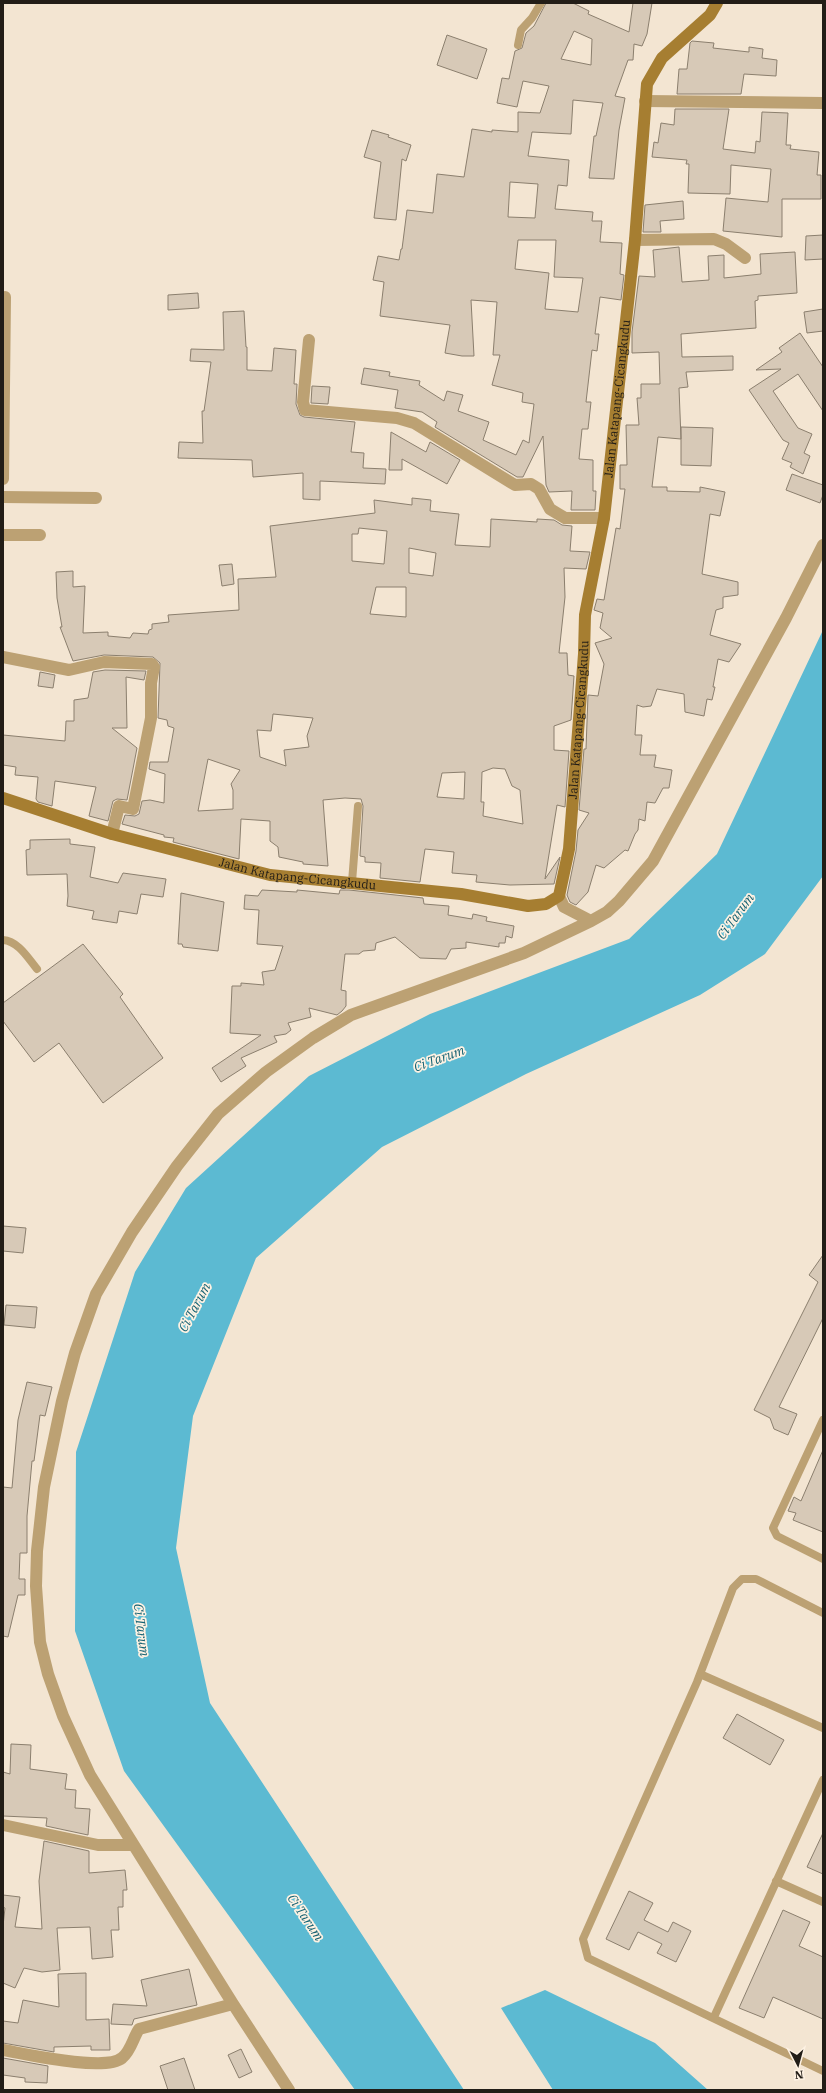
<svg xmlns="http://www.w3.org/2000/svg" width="826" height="2093" font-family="'IBM Plex Serif',serif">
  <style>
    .water { fill: #5cbad2 }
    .building { fill: #d7c9b7; stroke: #8b7f6e; fill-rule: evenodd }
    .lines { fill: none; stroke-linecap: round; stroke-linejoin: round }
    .lane { stroke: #bca173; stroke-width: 8 }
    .street { stroke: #bca173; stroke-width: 12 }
    .secondary { stroke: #a67e31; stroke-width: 12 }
    .labels { text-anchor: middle; stroke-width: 3.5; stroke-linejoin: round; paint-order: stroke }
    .street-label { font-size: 12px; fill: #221d17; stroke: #fef2e3 }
    .water-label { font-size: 13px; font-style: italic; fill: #166273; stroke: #fef2e3 }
  </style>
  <rect width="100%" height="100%" fill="#f3e5d2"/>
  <path class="water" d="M823 630V876L765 954 700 995 526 1074 382 1147 256 1258 193 1416 176 1548 210 1703 464 2090H355L124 1771 75 1631 76 1452 135 1272 186 1188 309 1076 430 1014 629 939 717 854Z
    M545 1990 655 2043 708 2090H553L501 2008Z"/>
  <path class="building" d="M546 3H573L589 11 588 14 629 32 633 3H652L647 34 642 46 634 44 633 60H628L615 96 625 98 619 130 614 179 589 178 594 136H596L603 103 573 100 571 134 532 132 528 156 569 160 567 186 558 185 555 209 593 212 592 221H602L600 242 622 243 620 274 624 275 621 300 600 297 595 334H599L597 351 592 350 586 402H591L588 429H582L579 459 593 460V491H596L595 510H571L572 491 549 492 546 485 543 436 523 477H517L435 427 437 422 422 412 395 408 398 390 361 384 364 368 390 372 389 376 420 381 419 385 444 401 447 391 463 395 458 411 489 422 483 440 516 455 523 440 529 443 534 404 522 402 523 393 492 385 500 355H493L497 302 471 300 474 356H462L445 353 450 325 380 316 384 282 373 280 378 256 399 260 401 249H402L407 210 433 213 437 174 464 177 472 129 492 132V130L518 132V112L540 113 549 86 523 81 517 107 497 103 502 78 509 79 515 51 522 48 526 33 534 26ZM574 31 592 39 591 65 561 59ZM510 182 538 184 535 218 508 217ZM518 240H556L554 277 583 278 578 312 545 309 549 273 515 269Z
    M447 35 487 49 477 79 437 65Z
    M692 41 714 43 713 48 749 52V47L763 49 762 58 777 60 776 76 744 74 741 94H677L679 69H687L690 43Z
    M675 109H729L723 149 755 153 756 141 760 142 762 112 788 113 786 145H791L790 149 819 152 817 175H821V199H782V237L723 231 726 198 768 202 771 169 731 165 730 194 688 193 689 164H686L687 160 652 157 654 142 658 143 661 123 674 125Z
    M372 130 389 135 388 137 411 145 406 161 402 159 396 220 374 218 381 162 364 157Z
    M683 201 684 219 660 221 661 232H643L645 205Z
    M823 235V259L805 260 806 236Z
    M679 247 682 282 709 280 708 256 724 255V278L761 274 760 254 795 252 797 293 758 296V300L755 301 756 328 681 334 682 357 733 356V370L686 372 688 387 679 388 681 439 658 437 652 487H667V491L700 492V487L725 492 720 516 710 514 702 574 738 582V595L723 597V608L716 610 710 635 741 644 729 662 718 659 713 687H715L712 700 707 699 704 716 685 712 684 694 657 689 651 706 643 707 637 705 635 735H642L640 755H656L654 767 672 770 669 788H663L655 803 647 802 645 821 639 819 638 830 635 834 628 851 625 850 604 868 596 865 588 892 576 905 570 902 567 895 576 851 578 830 589 813 579 810 584 749H586L588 695 598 696 604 664 595 643 612 638 600 628 603 613 594 610 597 599 604 600 616 528 620 529 625 489H620V465H627L626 425H639L637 398H641V384H660L659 352 632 353V332L639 276 655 277 653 250Z
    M198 293 199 308 168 310V295Z
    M823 309V331L807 333 804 312Z
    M244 311 246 347H247V370L272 371 274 348 296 350 294 384H297L296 404 300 415 304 417 355 422 351 452 364 453 363 468 386 469 385 484 320 481V500L303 499V473L253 477 252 460 178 458 179 442 203 443 202 411H204L211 362 190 361 191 349 224 350 223 312Z
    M800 333 823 367V411L798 374 773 391 798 428 812 434 804 453 810 456 803 474 790 467 792 463 782 459 789 443 783 440 749 390 781 369 756 370 782 352 779 348Z
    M312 386 330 387 328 404 311 403Z
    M681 427 713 428 711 466 681 465Z
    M391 432 426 452 430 442 460 460 447 484 402 459V470H389Z
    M792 474 823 485V495L820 503 786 490Z
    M412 498 431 500 430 511 459 514 455 545 490 547 491 519 537 522V519L554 520 562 525 572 526 570 551 590 552 586 569 564 568 565 597 559 653H567L568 675 574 676 571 720 554 726V750L569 751 565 807 557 805 545 879 560 857 554 884 510 885 476 882 477 875 452 873 454 852 425 849 420 882 380 878 381 863 365 862V857L360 856 363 806 361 799 345 798 323 800 328 866 303 864V862L279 857 278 847 270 841V821L241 819 239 859 173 842 174 838 164 837V835L122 824 125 815 135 816 139 814 142 801 150 800 164 803 165 774 149 769 150 762H168L174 728 168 726 167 720 158 718 160 663 153 657 104 655 73 661 60 627H62L57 598 56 572 73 571V587L85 586 83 633 108 632V636L130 638 133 633 148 634 149 630 152 629V624L169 622 168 615 239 610 238 579 276 577 270 526 375 513 374 500 412 505ZM359 528 387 531 384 564 352 561V534H358ZM409 548 436 553 433 576 409 573ZM376 587H406V617L370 614ZM273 714 313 718 307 736 309 747 284 750 286 766 260 757 257 730 271 731ZM208 759 240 770 231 784 233 790V809L198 811ZM493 768 505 769 512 786 520 790 523 824 483 816 484 802H481L482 772ZM465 772 464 799 437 797 442 773Z
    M232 564 234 584 222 586 219 565Z
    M105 670 146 671 144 680 126 677 127 728H112L137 748 127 800 117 799 113 801 108 821 89 816 96 787 55 781 52 806 38 802 36 799 38 777 15 775 16 767 3 765V735L65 741 66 721H74V700L88 698 93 672Z
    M40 672 55 675 53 688 38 686Z
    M70 839V844L95 847 90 877 118 883 123 873 166 879 163 897 141 894 137 914 119 911 117 923 92 919 94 911 67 906 68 896 67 874 27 875 26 850 30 849V840Z
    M262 890 297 892V890L339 894 340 890H349L423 898 424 904 449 906 448 915 472 919 473 914 487 917 486 921 514 926 512 938 506 936 505 943H499V947L466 942V948L451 949 446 959 420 958 395 937 376 943 375 950 363 951 359 954H345L341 990 346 991V1006L342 1011 337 1015 309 1008 311 1017 288 1023 291 1030 286 1034 274 1036 277 1042 241 1058 246 1066 221 1082 212 1068 261 1035 230 1033 232 986H241V983L264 985 262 972 275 970 283 946 257 944 259 910 244 909 245 895 258 896Z
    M181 893 224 902 218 951 183 947 182 944H178Z
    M83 944 123 994 120 997 163 1058 103 1103 59 1043 34 1062 3 1021V1003Z
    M3 1226 26 1228 23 1253 3 1251Z
    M823 1255V1318L779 1407 797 1414 788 1435 774 1429 770 1418 754 1410 818 1282 809 1275Z
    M6 1305 37 1307 35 1328 4 1325Z
    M27 1382 52 1387 45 1416 40 1415 34 1461H32L27 1516V1553H20L19 1579H25V1595H18L8 1637 3 1636V1487L12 1488 18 1420Z
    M823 1450V1532L793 1520 796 1513 788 1511 794 1497 801 1501Z
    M737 1714 784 1740 770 1765 723 1738Z
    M11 1744 31 1745 30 1769 67 1774 65 1789 76 1790 75 1808 90 1809 88 1835 46 1826 47 1818 3 1816V1772L10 1774Z
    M823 1833V1874L807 1867Z
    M44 1841 89 1851V1873L125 1870 127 1890H123V1907H118L119 1930H111L113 1957 92 1959 90 1927 57 1928 60 1970 42 1972 24 1968 15 1988 3 1983V1926L5 1908 3 1907V1895L20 1897 15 1927 42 1929 39 1881Z
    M629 1891 653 1903 644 1920 668 1932 673 1922 691 1931 676 1962 657 1953 662 1944 638 1932 629 1950 606 1939Z
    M783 1910 810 1922 799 1946 823 1957V2019L773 1997 764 2018 739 2008Z
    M189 1969 197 2005 134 2019 132 2025 111 2024 113 2004 147 2006 141 1980Z
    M86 1973V2020L109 2019 110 2050H91V2046L54 2047V2052L3 2043V2021L18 2023 23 2000 59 2007 58 1974Z
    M241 2049 252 2072 239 2078 228 2055Z
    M3 2058 48 2066 47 2083 25 2082V2078L3 2075Z
    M184 2058 195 2090H168L160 2066Z"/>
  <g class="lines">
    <path class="lane" d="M518 45 521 30 532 18 541 3
      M352 882 358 806
      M3 940C18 941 28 958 37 969
      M823 1420 773 1528 777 1536 823 1559
      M823 1613 756 1579H742L733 1588 697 1682 583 1939 588 1958 823 2071
      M700 1674 823 1728
      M776 1881 823 1902
      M714 2017 823 1780"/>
    <path class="street" d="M645 101 823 103
      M635 240 714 239 726 244 745 258
      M309 340 303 402 305 410 397 418 414 423 515 485 531 484 539 489 550 509 565 518H604
      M3 479 5 297
      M3 497 96 498
      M3 535H40
      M3 657 69 670 104 662 152 664 154 667 151 683V718L133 809 119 806 112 834
      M559 896 564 907 591 921
      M3 1825 98 1845H133
      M3 2050C26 2054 105 2072 122 2058 131 2051 133 2038 139 2029L233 2004
      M289 2090 233 2004 90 1775 63 1716 48 1674 40 1642 36 1586 37 1551 44 1487 62 1401 75 1353 96 1294 132 1232 177 1166 218 1114 266 1072 313 1038 351 1015 524 953 591 921 607 912 619 901 653 861 786 618 823 545"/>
    <path class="secondary" id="s1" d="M3 798 112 834 270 875 461 894 528 906 546 904 559 896 569 849 584 654 585 615 604 518 635 240 647 84 662 58 710 15 717 3"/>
  </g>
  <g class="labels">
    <g class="street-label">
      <text dy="4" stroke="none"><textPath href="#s1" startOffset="1073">Jalan Katapang-Cicangkudu</textPath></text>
      <text dy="4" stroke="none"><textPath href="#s1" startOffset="749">Jalan Katapang-Cicangkudu</textPath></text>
      <text dy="4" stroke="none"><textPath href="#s1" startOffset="305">Jalan Katapang-Cicangkudu</textPath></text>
    </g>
    <g class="water-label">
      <text transform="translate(735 916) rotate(-54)" y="5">Ci Tarum</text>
      <text transform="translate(439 1058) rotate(-20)" y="5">Ci Tarum</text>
      <text transform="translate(194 1307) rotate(-62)" y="5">Ci Tarum</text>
      <text transform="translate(142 1630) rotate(83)" y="5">Ci Tarum</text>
      <text transform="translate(306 1917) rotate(56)" y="5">Ci Tarum</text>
    </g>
  </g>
  <rect width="826" height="2093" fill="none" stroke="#221d17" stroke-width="8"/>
  <g transform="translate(798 2065) rotate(174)" stroke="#fef2e3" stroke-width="3" paint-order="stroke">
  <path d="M0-3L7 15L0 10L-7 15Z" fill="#221d17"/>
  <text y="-6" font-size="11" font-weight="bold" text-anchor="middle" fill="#221d17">N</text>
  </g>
</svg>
